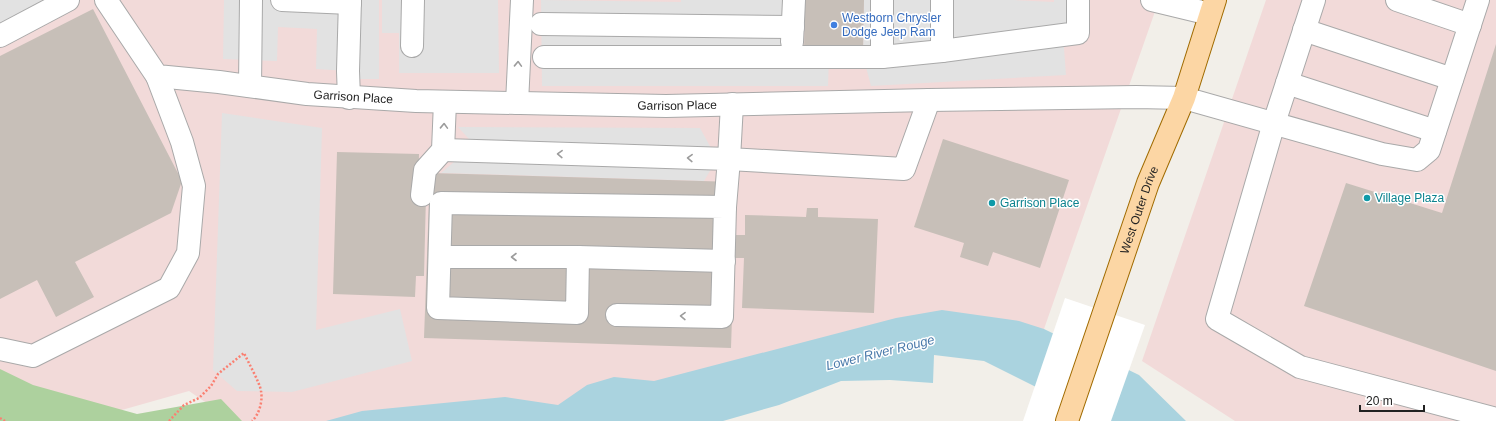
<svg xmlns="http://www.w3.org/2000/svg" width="1496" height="421" font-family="Arial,sans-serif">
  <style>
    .commercial { fill: #f2dad9 }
    .forest { fill: #add19e }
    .parking { fill: #e2e2e2 }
    .water { fill: #aad3df }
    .pier { fill: #fff }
    .building { fill: #c7bfb8 }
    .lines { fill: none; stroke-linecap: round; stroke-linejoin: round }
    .minor-casing { stroke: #a9a9a9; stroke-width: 24 }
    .major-casing { stroke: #a06b00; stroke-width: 24 }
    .path { stroke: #fa8072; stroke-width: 2.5; stroke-dasharray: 2 2; stroke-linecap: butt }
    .minor { stroke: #fff; stroke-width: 22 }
    .major { stroke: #fcd6a4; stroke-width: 22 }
    .oneway { stroke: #9c9c9c }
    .shop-dot { fill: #3f7fe0; stroke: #fff; stroke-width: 1.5 }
    .culture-dot { fill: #0f9aa8; stroke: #fff; stroke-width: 1.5 }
    .labels { text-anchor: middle; stroke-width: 3; stroke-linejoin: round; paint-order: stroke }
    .shop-label { font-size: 12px; fill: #366cbe; stroke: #fff; text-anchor: start }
    .street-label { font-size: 12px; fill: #222; stroke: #fff }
    .culture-label { font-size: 12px; fill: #0d838f; stroke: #fff; text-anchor: start }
    .water-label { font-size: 13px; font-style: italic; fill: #4a7aab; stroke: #fff }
  </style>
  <rect width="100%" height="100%" fill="#f2efe9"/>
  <path class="commercial" d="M0 0H1159L1044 329 558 405 405 421H233L189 391 104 415 0 374Z
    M1266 0H1496V421H1235L1142 361Z"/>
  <path class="forest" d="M0 369 33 385 137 414 221 399 242 421H0Z"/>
  <path class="parking" d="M0 0H51L0 25Z
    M224 0H379V79H348V71L316 69 317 29 278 27 277 61 223 59Z
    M382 0H498L499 73H399V33H382Z
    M541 0 681 2V0H785L784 57H829L828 86H542Z
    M864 0H1013L1054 2V0H1078L1063 35 1066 75 871 86 863 56Z
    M222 113 322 128 316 330 400 309 412 361 292 392 237 391 213 370Z
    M458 127 700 128 717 159 704 181 441 173 468 150 480 151Z"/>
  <path class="water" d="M942 310 1019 321 1044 329 1139 375 1186 421H1104L984 361 934 355 933 383 890 380 841 381 779 405 723 421H326L362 411 505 397 558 405 587 385 614 377 654 381 896 318Z"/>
  <path class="pier" d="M1065 298 1145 325 1111 421H1023Z"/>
  <path class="building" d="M805 0H864L863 53 804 51Z
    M93 9 182 181 171 213 75 262 94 297 56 317 37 280 0 299V56Z
    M1496 44V371L1304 306 1346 183 1442 213Z
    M943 139 1069 180 1040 268 993 252 988 266 960 257 964 243 914 227Z
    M337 152 419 154 418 195H426L424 276H416L415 297 333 294Z
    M430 173 735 182 734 235H745V215L806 217 807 208H818V217L878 219 874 313 742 308 744 258H734L731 348 424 338Z"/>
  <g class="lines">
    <g class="minor-casing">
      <g id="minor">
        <path id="s1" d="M106 0 157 76 219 82 307 94 416 101 666 106 929 100 1136 97 1184 98 1382 154 1417 160 1429 150 1478 0"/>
        <path d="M282 0 350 3"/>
        <path d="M942 0V51L1078 33V0"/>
        <path d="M1152 0 1210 14"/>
        <path d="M1314 0 1274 123 1217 319 1300 367 1496 419"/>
        <path d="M1397 0 1470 25"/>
        <path d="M541 24 793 27"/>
        <path d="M1304 30 1452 79"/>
        <path d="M0 36 68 0"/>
        <path d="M792 42 794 0"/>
        <path d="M412 46 413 0"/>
        <path d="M544 57H882L942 51"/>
        <path d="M882 57V0"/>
        <path d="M1287 83 1435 131"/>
        <path d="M250 86 251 0"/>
        <path d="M349 98 348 71 350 0"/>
        <path d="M517 103 522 0"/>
        <path d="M732 104 729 159 904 169 929 100"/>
        <path d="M443 150 729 159 725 207"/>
        <path d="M422 195 425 170 443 150 445 102"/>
        <path d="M441 257H578L724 261"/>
        <path d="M578 257 577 313 438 308 441 203 725 207 722 317 617 315"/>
        <path d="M0 349 33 356 169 288 188 253 194 186 182 142 157 76"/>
      </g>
    </g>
    <g class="major-casing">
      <g id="major">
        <path id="s2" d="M1067 421 1148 183 1184 98 1215 0"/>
      </g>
    </g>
    <path class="path" d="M0 418 5 421
      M169 421 184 405 199 398 211 386 218 374 244 353C248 362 260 383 261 391 263 401 259 415 252 421"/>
    <use href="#minor" class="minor"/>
    <use href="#major" class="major"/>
  </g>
  <defs><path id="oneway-chevron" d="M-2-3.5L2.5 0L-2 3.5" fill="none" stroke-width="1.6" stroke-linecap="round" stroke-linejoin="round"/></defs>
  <g class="oneway">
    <use href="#oneway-chevron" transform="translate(518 64) rotate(-88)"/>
    <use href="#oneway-chevron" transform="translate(444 126) rotate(-88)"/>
    <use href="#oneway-chevron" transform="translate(560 154) rotate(-178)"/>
    <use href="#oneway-chevron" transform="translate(690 158) rotate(-178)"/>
    <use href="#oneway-chevron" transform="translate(514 257) rotate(180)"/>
    <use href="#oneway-chevron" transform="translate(683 316) rotate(-179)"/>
  </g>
  <circle class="shop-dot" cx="834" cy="25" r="4"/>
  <g class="culture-dot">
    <circle cx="1367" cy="198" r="4"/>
    <circle cx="992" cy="203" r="4"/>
  </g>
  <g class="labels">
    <g class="shop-label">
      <text x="842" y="22">Westborn Chrysler<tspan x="842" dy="14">Dodge Jeep Ram</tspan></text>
    </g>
    <g class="street-label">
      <text dy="4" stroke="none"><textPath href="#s1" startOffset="289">Garrison Place</textPath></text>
      <text dy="4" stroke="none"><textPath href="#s1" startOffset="613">Garrison Place</textPath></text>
      <text dy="4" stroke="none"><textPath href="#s2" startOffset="223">West Outer Drive</textPath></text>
    </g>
    <g class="culture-label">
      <text x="1375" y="202">Village Plaza</text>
      <text x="1000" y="207">Garrison Place</text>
    </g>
    <g class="water-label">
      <text transform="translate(880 352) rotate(-14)" y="5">Lower River Rouge</text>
    </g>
  </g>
  <path d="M1360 405v6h64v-6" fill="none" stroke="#222222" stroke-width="2"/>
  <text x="1366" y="405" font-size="12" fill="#222222" stroke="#ffffff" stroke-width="3" paint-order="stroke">20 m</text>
</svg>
